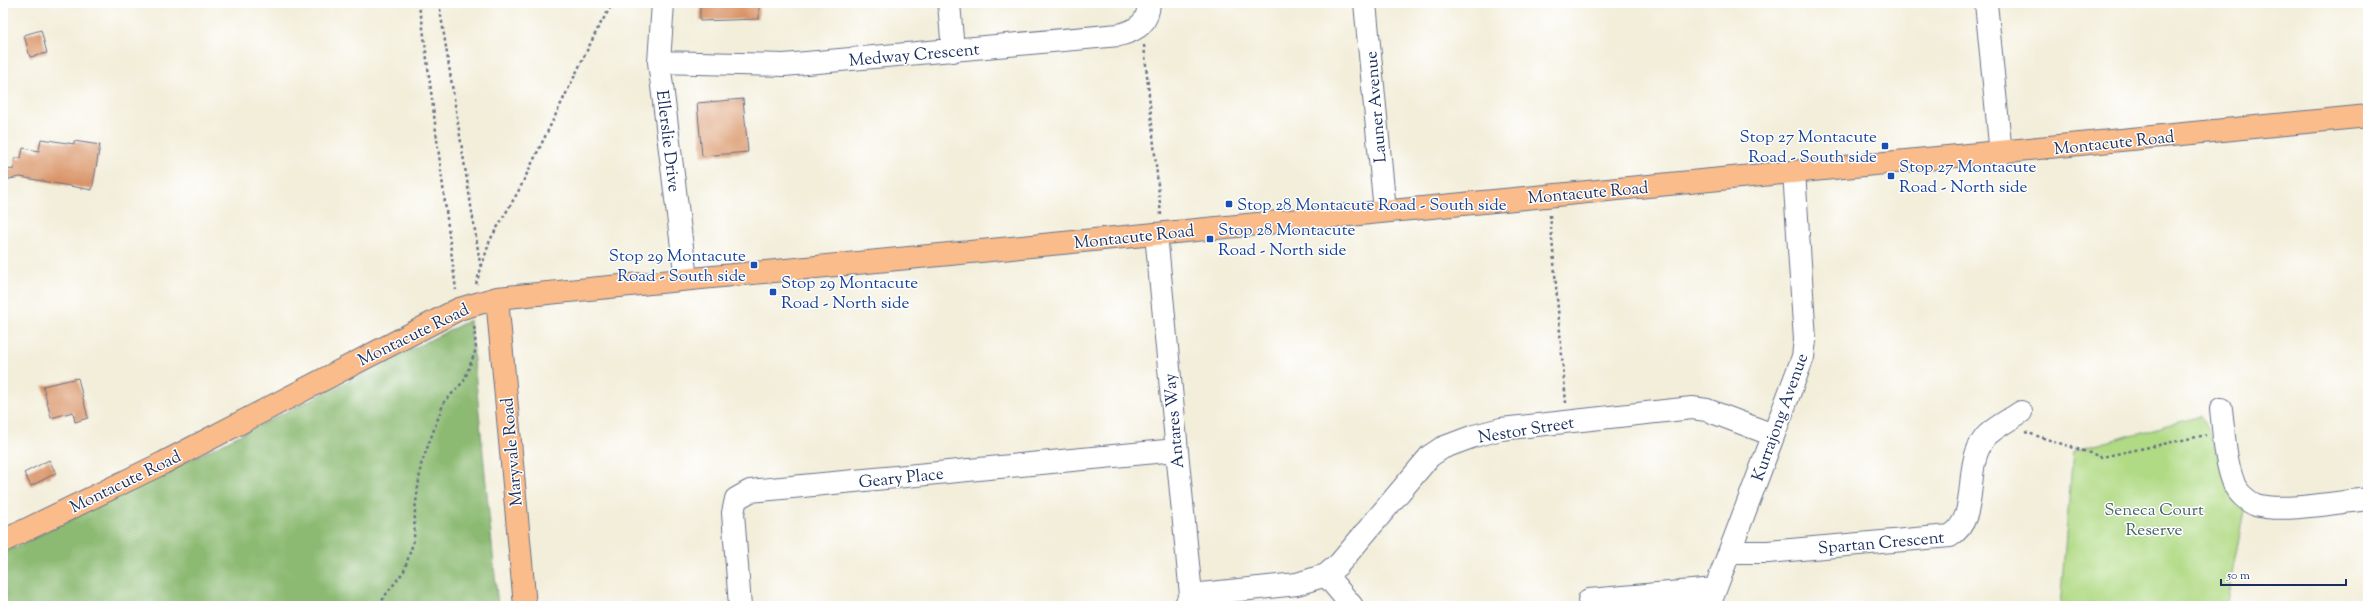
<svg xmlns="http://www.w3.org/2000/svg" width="2371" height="609" font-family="'Sorts Mill Goudy',serif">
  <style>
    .green { fill: #b1da84; stroke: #668471 }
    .forest { fill: #8cba72; stroke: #547468 }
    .building { fill: #d99467 }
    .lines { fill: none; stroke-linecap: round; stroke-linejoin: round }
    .minor-casing { stroke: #677289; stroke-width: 24 }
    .major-casing { stroke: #677289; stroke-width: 24 }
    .path { stroke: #677289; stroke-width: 2.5; stroke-dasharray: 3 3; stroke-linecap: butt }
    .minor { stroke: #fff; stroke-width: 22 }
    .major { stroke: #f9bc8a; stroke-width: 22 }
    .transit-dot { fill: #1a4fb4; stroke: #fff; stroke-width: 1.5 }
    .labels { text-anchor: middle; stroke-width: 3; stroke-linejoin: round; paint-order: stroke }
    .street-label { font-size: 17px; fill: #1b2f5e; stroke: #fff }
    .transit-label { font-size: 17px; fill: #164399; stroke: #fff; text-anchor: start }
    .park-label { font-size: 17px; fill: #486269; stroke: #fff }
  </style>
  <rect width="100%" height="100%" fill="#fff"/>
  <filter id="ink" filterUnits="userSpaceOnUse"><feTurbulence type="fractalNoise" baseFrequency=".025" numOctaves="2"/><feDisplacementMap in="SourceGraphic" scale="8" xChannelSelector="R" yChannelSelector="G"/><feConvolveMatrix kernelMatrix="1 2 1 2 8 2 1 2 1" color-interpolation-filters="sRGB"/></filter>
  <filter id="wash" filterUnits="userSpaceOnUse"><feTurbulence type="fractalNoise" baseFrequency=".012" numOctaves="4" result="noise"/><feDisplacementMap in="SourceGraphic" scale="16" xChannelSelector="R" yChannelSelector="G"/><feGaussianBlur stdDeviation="0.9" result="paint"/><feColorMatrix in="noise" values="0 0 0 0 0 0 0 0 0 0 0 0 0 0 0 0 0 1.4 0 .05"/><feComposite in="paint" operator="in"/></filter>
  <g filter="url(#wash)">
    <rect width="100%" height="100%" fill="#f3eeda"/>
    <path class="green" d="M2201 416 2245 506 2226 606H2060L2073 451Z"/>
    <path class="forest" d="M470 320 498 606H3V553Z"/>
    <g id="blocks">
      <path class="building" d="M700 3H759V19L700 21Z
        M41 30 47 53 30 57 24 35Z
        M743 99 748 152 702 156 697 103Z
        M41 139 74 144V141L100 145 92 190 20 177 4 180V170L14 169 15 158H21L23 148 39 151Z
        M78 378 88 418 75 422 73 412 51 418 43 386Z
        M49 460 56 473 31 486 24 473Z"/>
    </g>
  </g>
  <g filter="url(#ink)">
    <use href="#blocks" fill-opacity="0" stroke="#677289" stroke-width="1"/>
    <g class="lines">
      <g class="minor-casing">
        <path id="minor" d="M663 3 659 62 686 279
          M949 3 953 51
          M1365 3 1385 211
          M1986 3 2001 154
          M659 62 784 65 1119 35C1138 30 1148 23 1149 3
          M1156 234 1191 595 1185 606
          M2221 409C2224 434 2225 461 2234 484 2237 492 2248 502 2256 505 2281 513 2340 502 2368 499
          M1730 552H1768L1950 536C1981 517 1962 468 1984 439 1990 430 2011 419 2021 412
          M1326 575 1352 606
          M1191 595 1297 584 1326 575 1339 564 1430 456 1442 448 1474 436 1501 429 1692 408 1707 410 1773 435
          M1589 600 1715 589
          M740 606 733 513 736 499 750 491 1176 450
          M1709 606 1803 357 1805 340 1794 172"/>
      </g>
      <g class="major-casing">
        <path id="major" d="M497 298 525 606
          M3 541 163 463 459 309 497 298C1121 237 1745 180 2368 116"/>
      </g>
      <path class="path" d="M418 3 422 20 456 290
        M439 3 481 269
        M1144 45 1161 215
        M1550 215 1566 403
        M476 284 490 240 518 192 598 28 613 3
        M2025 432 2102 457 2206 435
        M380 606 384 597 404 571 414 540 415 510 421 465 444 402 464 381 476 349 474 324"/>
      <use href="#minor" class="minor"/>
      <use href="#major" class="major"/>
    </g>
  </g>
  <g class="transit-dot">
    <rect x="1881" y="142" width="8" height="8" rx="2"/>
    <rect x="1887" y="172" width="8" height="8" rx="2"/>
    <rect x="1225" y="200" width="8" height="8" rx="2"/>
    <rect x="1206" y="235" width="8" height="8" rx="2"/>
    <rect x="750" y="261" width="8" height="8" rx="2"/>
    <rect x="769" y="288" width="8" height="8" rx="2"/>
  </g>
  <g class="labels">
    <g class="street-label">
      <text transform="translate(914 54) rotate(-5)" y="6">Medway Crescent</text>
      <text transform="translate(1375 107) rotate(-95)" y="6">Launer Avenue</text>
      <text transform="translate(669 141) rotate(83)" y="6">Ellerslie Drive</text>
      <text transform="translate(2114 142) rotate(-6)" y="6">Montacute Road</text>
      <text transform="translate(1588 192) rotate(-5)" y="6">Montacute Road</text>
      <text transform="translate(1134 236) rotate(-6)" y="6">Montacute Road</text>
      <text transform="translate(413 334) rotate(-26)" y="6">Montacute Road</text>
      <text transform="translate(1779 417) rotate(-70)" y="6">Kurrajong Avenue</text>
      <text transform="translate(1173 421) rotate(-95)" y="6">Antares Way</text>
      <text transform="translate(1526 429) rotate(-9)" y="6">Nestor Street</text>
      <text transform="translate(511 452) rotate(-95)" y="6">Maryvale Road</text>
      <text transform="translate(901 477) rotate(-6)" y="6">Geary Place</text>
      <text transform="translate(125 481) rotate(-26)" y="6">Montacute Road</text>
      <text transform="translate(1881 542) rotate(-5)" y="6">Spartan Crescent</text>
    </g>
    <g class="transit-label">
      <text x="1877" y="142" text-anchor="end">Stop 27 Montacute<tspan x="1877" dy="20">Road - South side</tspan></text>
      <text x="1899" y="172">Stop 27 Montacute<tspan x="1899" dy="20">Road - North side</tspan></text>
      <text x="1237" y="210">Stop 28 Montacute Road - South side</text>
      <text x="1218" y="235">Stop 28 Montacute<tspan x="1218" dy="20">Road - North side</tspan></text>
      <text x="746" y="261" text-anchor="end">Stop 29 Montacute<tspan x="746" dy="20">Road - South side</tspan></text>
      <text x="781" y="288">Stop 29 Montacute<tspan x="781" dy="20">Road - North side</tspan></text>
    </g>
    <g class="park-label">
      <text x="2154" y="515">Seneca Court<tspan x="2154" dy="20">Reserve</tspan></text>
    </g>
  </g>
  <rect width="2371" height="609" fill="none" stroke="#fff" stroke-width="16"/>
  <path d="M2221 579v6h125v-6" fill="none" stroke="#1b2f5e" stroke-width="2"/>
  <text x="2227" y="579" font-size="12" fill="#1b2f5e" stroke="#ffffff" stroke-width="3" paint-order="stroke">50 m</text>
</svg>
